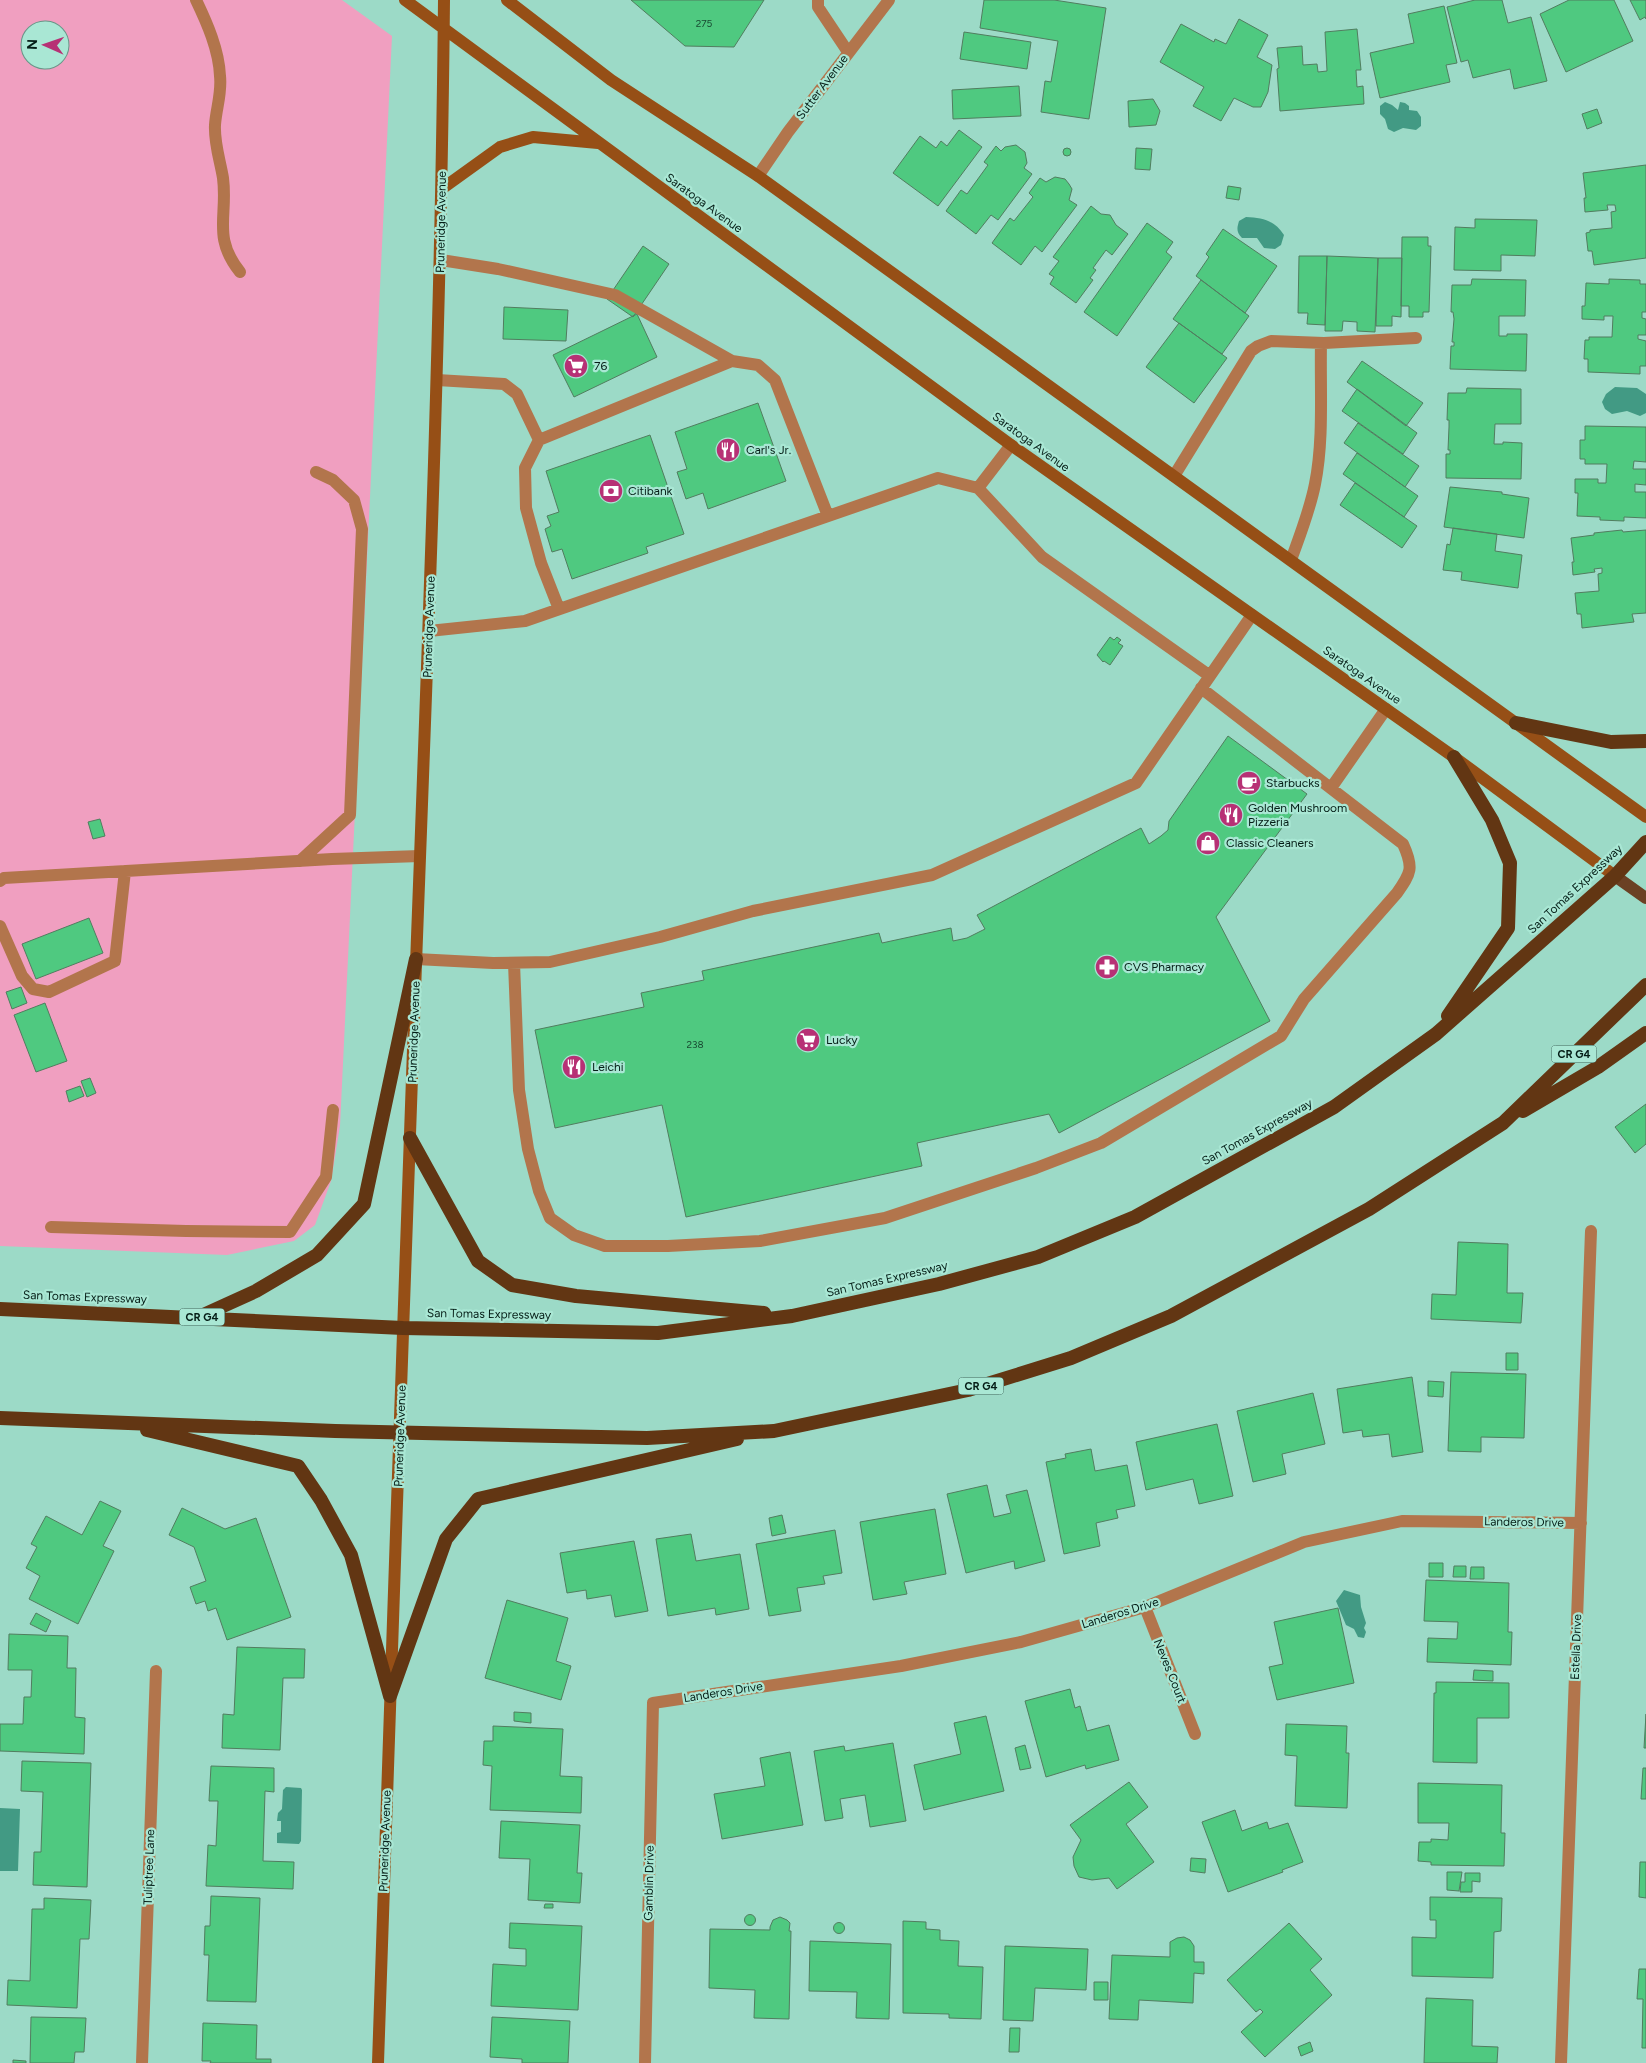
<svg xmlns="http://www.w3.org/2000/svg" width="1646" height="2063" font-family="Figtree,sans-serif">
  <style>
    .green { fill: #f09fc0; fill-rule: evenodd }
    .water { fill: #429a84 }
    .building { fill: #4fc980; stroke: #517d5f }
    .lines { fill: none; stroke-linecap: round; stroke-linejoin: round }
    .service { stroke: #b2754c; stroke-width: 12 }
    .minor { stroke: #b2754c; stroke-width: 12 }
    .secondary { stroke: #964f16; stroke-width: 12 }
    .primary { stroke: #6b4124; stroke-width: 12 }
    .trunk { stroke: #623613; stroke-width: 14 }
    .labels { text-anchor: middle; stroke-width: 4.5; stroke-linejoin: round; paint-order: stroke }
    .number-label { font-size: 10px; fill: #184931 }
    .shield { fill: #a9e7d4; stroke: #365a50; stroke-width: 1 }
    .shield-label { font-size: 11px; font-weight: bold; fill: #051e17 }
    .street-label { font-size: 12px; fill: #051e17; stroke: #a9e7d4 }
    .poi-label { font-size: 12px; fill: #051e17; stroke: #a9e7d4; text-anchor: start }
  </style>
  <rect width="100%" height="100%" fill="#9cdac7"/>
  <path class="green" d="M0 0H342L392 36 340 1126 331 1181 315 1225 294 1241 227 1255 0 1246ZM30 30H60V60H30Z"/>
  <path class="water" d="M1385 102 1392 105 1398 110 1400 102 1405 103 1409 106V110L1417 111 1421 117V126L1416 130 1403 128 1394 132 1388 129 1385 119 1380 114V106Z
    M1246 217C1263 218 1274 220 1284 235L1281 245 1275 249 1264 248 1257 238H1242C1236 232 1237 228 1239 221Z
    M1615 387 1637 388 1646 394V413L1640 416 1627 411 1612 414 1605 409 1602 402 1606 394Z
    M1344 1590 1360 1595 1361 1607 1366 1623 1364 1628 1366 1632 1364 1638 1358 1637 1354 1629 1346 1625 1336 1601Z
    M286 1787 301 1788 302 1790 301 1841 299 1844 277 1843V1833L281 1832V1821H277L278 1813 282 1809 283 1790Z
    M0 1808 20 1809 18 1871H0Z"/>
  <path class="building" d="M631 0H764L734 47 685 46Z
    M984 0H1054L1106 8 1089 119 1041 112 1045 81 1051 82 1058 41 980 28Z
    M1475 0H1502L1508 23 1531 17 1547 81 1514 89 1510 69 1473 78 1468 60 1461 62 1447 7Z
    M1569 0H1614L1633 41 1566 72 1540 14Z
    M1630 0H1646V19L1645 17 1640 20Z
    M1444 6 1457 63 1446 65 1450 82 1380 98 1370 53 1414 43 1408 14Z
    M1239 19 1268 35 1257 57 1272 65 1268 92 1261 107H1253L1234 98 1221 121 1193 106 1204 87 1160 62 1181 24 1214 42 1215 39 1226 44Z
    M1357 29 1361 70H1356L1357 87 1363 86 1364 104 1280 111 1277 69 1279 68 1277 48 1302 46 1303 65 1317 64 1318 72 1327 71 1325 32Z
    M964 32 1031 42 1027 69 960 59Z
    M1019 86 1021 116 953 119 952 90Z
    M1153 99 1160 111 1156 125 1129 127 1128 101Z
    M1597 109 1602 123 1587 129 1582 114Z
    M959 130 982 147 938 206 893 173 920 136 936 148 941 141 947 146Z
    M1016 145 1025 152 1027 163 1024 168 1032 174 998 220 991 215 976 234 946 211 961 190 967 194 988 165 984 162 996 146 1001 151 1005 147Z
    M1063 152a4 4 0 1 1 8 0a4 4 0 1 1-8 0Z
    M1136 148 1152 149 1150 170 1135 169Z
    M1646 165V258L1594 265 1592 251H1588L1586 233 1590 232V230L1612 228 1611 212 1616 211 1615 205H1607L1608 210 1585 212 1584 198H1586L1583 173Z
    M1055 177 1065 179 1069 184 1072 189 1069 200 1077 205 1042 252 1035 246 1021 265 992 243 1010 218 1014 221 1033 197 1029 193 1040 178 1046 182Z
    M1228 186 1241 188 1239 200 1226 198Z
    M1091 206 1101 214 1110 215 1116 225 1128 234 1112 255 1106 250 1093 268 1096 270 1090 278 1093 280 1076 303 1050 284 1054 277 1049 274 1059 261 1053 257Z
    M1475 219 1537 220 1535 256 1501 255V271L1454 270 1455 227 1475 228Z
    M1147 223 1173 242 1166 252 1172 257 1117 336 1084 312Z
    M1223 229 1277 266 1245 313 1196 276 1209 257 1206 254Z
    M1402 237H1428V246H1431L1429 312H1423V317H1409V306H1401Z
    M643 246 669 264 633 317 607 299Z
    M1299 256H1327L1325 325 1307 324 1308 313H1298Z
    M1327 256 1378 258 1375 332 1357 331V322L1343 321 1342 331H1325Z
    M1378 258H1402L1401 317 1392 316V326H1376Z
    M1472 279 1526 280 1525 316H1499V336H1507V334H1527L1526 371 1450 369 1451 346H1454V342H1452L1454 319 1453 312H1451L1452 285H1471Z
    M1609 279 1640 280V284H1646V312H1642V318L1646 319V335H1638V339L1646 341V366H1640V374L1588 372V359H1584L1585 340H1589V337H1612L1613 316H1604V320L1582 319V306H1585L1586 283 1609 284Z
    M1201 280 1249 316 1222 354 1173 319Z
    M504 307 568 310 566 341 503 339Z
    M637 314 657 357 574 397 553 355Z
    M1179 323 1227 358 1194 403 1146 367Z
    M1362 361 1423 403 1406 426 1347 382Z
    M1467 388 1521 389V424H1495L1494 444H1503V442L1522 443 1521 479 1446 478V454H1450V450H1448L1449 427V420H1447L1448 393H1466Z
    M1357 389 1417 433 1403 454 1342 411Z
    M758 403 786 481 708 509 703 493 686 499 677 472 687 469 675 432Z
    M1358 423 1419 466 1405 487 1344 443Z
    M1585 426 1646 427V462L1634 461 1633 469H1646V485L1635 484V492H1646V518L1624 517V521L1600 520V517L1577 516 1578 493H1575V479H1598V483H1606L1607 464H1585V459H1580V440H1585Z
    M650 435 684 534 646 547 648 553 572 579 562 549 552 552 545 529 551 526 547 516 559 512 546 471Z
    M1357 453 1418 496 1404 517 1343 474Z
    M1355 483 1417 526 1402 548 1340 505Z
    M1450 487 1502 492V494L1529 498 1524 538 1444 527Z
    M1453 528 1497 534 1495 551 1522 555 1518 588 1461 580 1462 572 1443 570 1447 544 1450 545Z
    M1622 530 1623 532 1646 530V613L1632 614 1634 622 1582 628 1581 614H1577L1575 593 1599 591 1598 574 1602 573V568L1594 569 1595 572 1573 575 1572 562H1574L1571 538 1594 535V533Z
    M1110 637 1114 640 1117 637 1121 640 1118 643 1123 646 1110 665 1104 661 1103 662 1097 655Z
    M1228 736 1307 794 1216 917 1270 1021 1059 1133 1049 1114 917 1143 922 1166 686 1217 662 1105 555 1128 535 1030 644 1007 641 993 704 980 702 971 879 933 882 943 951 928 953 941 967 938 985 929 977 915 1141 828 1149 844 1161 836 1168 830 1169 821Z
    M100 819 105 836 93 839 88 822Z
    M89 918 103 953 36 979 22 944Z
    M21 987 27 1003 12 1009 6 992Z
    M45 1003 67 1061 36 1072 14 1015Z
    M90 1078 96 1093 87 1097 81 1081Z
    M80 1086 84 1096 69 1102 66 1091Z
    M1646 1104V1144L1635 1153 1615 1127Z
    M1458 1242 1508 1244 1507 1293H1523L1521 1323 1431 1319 1432 1294 1456 1295Z
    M1506 1353H1518V1370H1506Z
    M1451 1372 1526 1374 1524 1438 1481 1437V1452L1448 1451Z
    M1412 1377 1423 1452 1392 1457 1389 1434 1363 1437 1362 1430 1343 1433 1337 1389Z
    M1428 1381 1444 1382 1443 1397 1428 1396Z
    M1313 1393 1325 1444 1282 1454 1286 1474 1253 1482 1237 1411Z
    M1217 1424 1233 1496 1199 1504 1193 1479 1146 1490 1136 1442Z
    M1091 1449 1095 1471 1127 1465 1135 1506 1116 1510 1118 1518 1096 1523 1100 1546 1064 1554 1046 1462 1066 1458 1065 1454Z
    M987 1485 994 1517 1011 1513 1006 1495 1027 1490 1045 1561 1015 1569 1014 1561 966 1573 947 1494Z
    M100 1501 121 1511 103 1546 114 1551 78 1624 29 1599 40 1576 26 1568 37 1547 31 1544 46 1516 82 1535Z
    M182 1508 225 1529 256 1518 291 1617 227 1640 216 1608 208 1611 205 1601 196 1604 190 1587 206 1581 194 1547 169 1535Z
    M935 1509 946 1574 904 1582 907 1594 873 1600 860 1522Z
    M782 1515 786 1533 772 1536 769 1518Z
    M835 1530 842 1573 823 1576 825 1584 797 1588 801 1611 769 1616 756 1544Z
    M691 1534 696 1561 740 1554 749 1609 716 1615 715 1608 668 1616 656 1539Z
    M634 1541 648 1611 615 1617 611 1595 587 1599 586 1590 567 1593 560 1553Z
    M1429 1563H1443V1577H1429Z
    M1454 1566H1466V1577H1453Z
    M1471 1567H1484V1579H1470Z
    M1426 1580 1509 1583 1508 1632H1512L1511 1665 1427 1662 1428 1638 1457 1639 1458 1622 1424 1621Z
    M507 1600 568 1618 556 1661 571 1666 561 1700 485 1678Z
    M1338 1608 1354 1683 1277 1700 1269 1667 1283 1664 1274 1622Z
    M36 1613 51 1621 46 1632 30 1624Z
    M9 1634 68 1636 67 1668H76L75 1717 85 1718 84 1754 0 1751V1724H23L24 1697H31L32 1670H8Z
    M237 1647 305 1649 304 1678H283L280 1750 222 1748 223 1714 234 1715Z
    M1474 1670 1493 1671V1681L1473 1680Z
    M1436 1682 1509 1683V1718H1477V1763L1433 1762 1434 1693H1436Z
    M1070 1689 1075 1708 1080 1706 1087 1731 1109 1725 1119 1760 1086 1769 1085 1765 1046 1777 1025 1701Z
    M514 1712 531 1713V1723L514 1721Z
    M1646 1714V1748H1644Z
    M986 1716 1004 1791 924 1810 914 1765 961 1754 954 1723Z
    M1286 1724 1347 1726 1346 1753H1349L1347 1808 1295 1806 1297 1756 1285 1755Z
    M493 1726 563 1729 560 1776 582 1777 581 1813 490 1810 492 1766 483 1765 484 1741H493Z
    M893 1743 906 1821 870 1827 865 1795 840 1799 843 1818 825 1821 814 1751 844 1746 845 1751Z
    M1025 1745 1031 1768 1020 1770 1015 1748Z
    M790 1752 803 1825 722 1839 714 1794 765 1786 760 1758Z
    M22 1761 91 1763 87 1887 33 1885 34 1852H41L43 1792 21 1791Z
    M211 1766 274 1768V1792L265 1791 263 1861 294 1862 293 1889 206 1886 208 1845 216 1846 218 1801H209Z
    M1643 1768H1646V1799H1641Z
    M1129 1782 1148 1807 1126 1824 1154 1862 1117 1889 1109 1878 1092 1880 1079 1877 1074 1866 1073 1857 1081 1840 1070 1825Z
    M1418 1783 1502 1785 1501 1833H1505L1504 1866 1431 1865V1862L1418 1861 1419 1842H1431V1839L1448 1840 1449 1823H1418Z
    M1235 1810 1242 1831 1267 1822 1269 1829 1288 1823 1303 1862 1282 1870 1283 1872 1228 1892 1202 1822Z
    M501 1821 580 1825 577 1873H582L580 1903 528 1900 530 1859 499 1858Z
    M1191 1858 1206 1859 1205 1873 1190 1871Z
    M1640 1862H1646V1898L1639 1897Z
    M1447 1872H1462L1459 1891 1447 1890Z
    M1465 1873H1480V1882L1472 1881V1892H1460L1461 1882H1465Z
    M211 1896 260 1898 256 2002 207 2001 209 1955H204L205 1926H210Z
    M1430 1897 1502 1898 1501 1931 1494 1932 1493 1978 1412 1976V1937L1436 1938V1920H1430Z
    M44 1898 91 1900 89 1939H80L77 2008 7 2005 8 1980 30 1981 32 1909H44Z
    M545 1904H553V1908H544Z
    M744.5 1920a5.5 5.5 0 1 1 11 0a5.5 5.5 0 1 1-11 0Z
    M780 1917 787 1920 790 1923 789 1931H791L789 2019 754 2018 755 1990 709 1988 710 1929 770 1930V1927L773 1920Z
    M903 1921 926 1922V1929L940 1930V1940L959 1941 958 1966 983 1967 981 2019 949 2018V2014L903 2013Z
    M833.5 1928a5.5 5.5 0 1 1 11 0a5.5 5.5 0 1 1-11 0Z
    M510 1923 582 1926 578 2010 491 2006 493 1964 526 1966V1949L509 1948Z
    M1289 1923 1322 1959 1310 1970 1332 1995 1265 2057 1241 2032 1263 2012 1260 2009 1256 2012 1227 1980Z
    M1184 1937 1190 1940 1194 1946V1962H1204V1974L1194 1973 1193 2003 1139 2000 1138 2020 1109 2019 1112 1955 1170 1957V1942L1177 1938Z
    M810 1941 891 1944 889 2019 856 2018 857 1992 809 1991Z
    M1005 1946 1088 1949 1086 1990 1035 1988 1033 2021 1003 2020Z
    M1639 1969H1646V2048H1642L1643 1999H1637Z
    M1094 1982H1108V2000H1094Z
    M1426 1998 1473 2000 1472 2046 1498 2047 1497 2063H1424Z
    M31 2017 86 2018 84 2052H75L74 2063H30Z
    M492 2017 570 2021 568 2063H522V2059L490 2057Z
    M203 2023 257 2025 256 2059H271V2063H210L211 2061H202Z
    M1010 2028H1020L1019 2052H1009Z
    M1310 2042 1313 2051 1301 2056 1298 2047Z
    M13 2060 26 2061V2063H13Z"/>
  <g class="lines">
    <path class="service" d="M196 0C207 23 219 50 220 76 222 93 216 109 215 125 214 143 220 160 223 178 228 216 212 237 240 272
      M818 0V7L848 52
      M441 260 498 269 615 295 732 361
      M437 380 504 384 517 394 539 440
      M1174 476 1251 351 1258 346 1271 341 1324 343 1416 338
      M978 488 1042 557 1210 676
      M1291 560C1300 535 1310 510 1315 484 1324 439 1320 389 1321 343
      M559 609 541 563 526 508 525 468 539 440 732 361 758 365 775 380 828 516
      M429 631 525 621 938 478 978 488 1011 445
      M1331 788 1386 709
      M300 861 350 815 362 529 354 500 333 480 316 472
      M0 881 4 878 332 859 420 856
      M0 926 22 976 33 989 49 992 115 961 125 871
      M416 959 493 963 550 962 660 937 753 911 932 875 1136 783 1252 615
      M514 963 519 1090 528 1149 539 1191 550 1218 574 1235 605 1246H668L760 1241 885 1218 1036 1168 1101 1143 1281 1036 1304 999 1397 893C1411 873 1414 868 1403 844L1201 688
      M51 1227 186 1231 290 1232 326 1177 333 1110"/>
    <path class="minor" d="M758 176 788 132 889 0
      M1145 1607 1195 1734
      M142 2063 156 1671
      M645 2063 653 1703 901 1666 1021 1642 1145 1607 1304 1542 1402 1521 1581 1523
      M1561 2063 1591 1231"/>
    <path class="secondary" d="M405 0 1011 445 1454 757 1615 876
      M507 0 611 80 758 176 1646 817
      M443 188 500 147 533 137 598 143
      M378 2063C390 1697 403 1330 416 964 428 643 441 322 444 0"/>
    <path class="primary" d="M1615 876 1646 898"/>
    <path class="trunk" d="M1516 723 1611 742 1646 741
      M1448 1016 1508 928 1510 863 1492 820 1454 757
      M1523 1111 1598 1067 1646 1033
      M410 1138 478 1261 512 1285 576 1296 764 1313
      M0 1309 403 1328 658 1333 792 1316 939 1284 1038 1257 1135 1217 1334 1107 1436 1034 1615 876 1646 842
      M201 1316 256 1291 317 1255 364 1204 416 959
      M0 1418 335 1431 647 1438 774 1431 968 1390 1071 1358 1171 1316 1369 1209 1503 1123 1646 985
      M147 1430 298 1466 321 1500 351 1555 390 1696
      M390 1696 446 1539 478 1499 737 1439"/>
  </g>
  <defs>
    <g id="supermarket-disc" transform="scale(1.25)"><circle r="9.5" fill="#b73175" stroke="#a9e7d4"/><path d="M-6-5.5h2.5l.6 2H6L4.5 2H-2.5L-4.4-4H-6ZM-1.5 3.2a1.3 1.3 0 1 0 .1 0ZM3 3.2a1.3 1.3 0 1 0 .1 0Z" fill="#fff"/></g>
    <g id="restaurant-disc" transform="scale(1.25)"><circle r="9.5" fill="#b73175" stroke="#a9e7d4"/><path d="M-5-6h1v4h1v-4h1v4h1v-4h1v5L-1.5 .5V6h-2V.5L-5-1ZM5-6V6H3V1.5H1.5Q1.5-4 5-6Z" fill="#fff"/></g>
    <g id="bank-disc" transform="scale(1.25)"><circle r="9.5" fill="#b73175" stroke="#a9e7d4"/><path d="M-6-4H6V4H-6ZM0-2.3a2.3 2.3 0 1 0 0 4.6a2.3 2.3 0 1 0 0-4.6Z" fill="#fff"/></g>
    <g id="cafe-disc" transform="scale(1.25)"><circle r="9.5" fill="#b73175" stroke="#a9e7d4"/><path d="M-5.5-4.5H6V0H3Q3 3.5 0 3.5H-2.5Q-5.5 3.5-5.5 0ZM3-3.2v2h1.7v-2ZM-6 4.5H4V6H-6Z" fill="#fff"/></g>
    <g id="shop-disc" transform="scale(1.25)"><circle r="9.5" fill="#b73175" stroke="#a9e7d4"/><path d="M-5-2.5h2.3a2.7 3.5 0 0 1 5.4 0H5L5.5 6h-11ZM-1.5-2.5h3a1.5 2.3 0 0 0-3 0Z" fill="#fff"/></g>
    <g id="pharmacy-disc" transform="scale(1.25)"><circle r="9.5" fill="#b73175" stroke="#a9e7d4"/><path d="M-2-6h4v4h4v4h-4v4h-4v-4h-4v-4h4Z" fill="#fff"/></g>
  </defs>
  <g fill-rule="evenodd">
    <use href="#supermarket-disc" x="576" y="366"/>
    <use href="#restaurant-disc" x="728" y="450"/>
    <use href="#bank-disc" x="611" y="491"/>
    <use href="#cafe-disc" x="1249" y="783"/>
    <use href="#restaurant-disc" x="1231" y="815"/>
    <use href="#shop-disc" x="1208" y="843"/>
    <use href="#pharmacy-disc" x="1107" y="967"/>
    <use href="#supermarket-disc" x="808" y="1040"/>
    <use href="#restaurant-disc" x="574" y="1067"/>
  </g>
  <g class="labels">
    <g class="number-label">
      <text x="704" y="27">275</text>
      <text x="695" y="1048">238</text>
    </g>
    <g class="shield">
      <rect x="1551.5" y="1045.5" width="45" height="17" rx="4"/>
      <rect x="179.5" y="1308.5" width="45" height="17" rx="4"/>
      <rect x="958.5" y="1377.5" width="45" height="17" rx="4"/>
    </g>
    <g class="shield-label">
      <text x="1574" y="1058">CR G4</text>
      <text x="202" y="1321">CR G4</text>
      <text x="981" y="1390">CR G4</text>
    </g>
    <g class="street-label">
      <text transform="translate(822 87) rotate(-53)" y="4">Sutter Avenue</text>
      <text transform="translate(704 203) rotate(36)" y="4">Saratoga Avenue</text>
      <text transform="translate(441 222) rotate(-89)" y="4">Pruneridge Avenue</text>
      <text transform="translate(1031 442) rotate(36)" y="4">Saratoga Avenue</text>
      <text transform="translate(429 627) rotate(-88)" y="4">Pruneridge Avenue</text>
      <text transform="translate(1362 675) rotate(35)" y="4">Saratoga Avenue</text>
      <text transform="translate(1575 889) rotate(-43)" y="4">San Tomas Expressway</text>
      <text transform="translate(414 1032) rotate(-88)" y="4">Pruneridge Avenue</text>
      <text transform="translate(1257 1132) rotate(-29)" y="4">San Tomas Expressway</text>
      <text transform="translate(887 1279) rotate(-13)" y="4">San Tomas Expressway</text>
      <text transform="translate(85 1297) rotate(2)" y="4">San Tomas Expressway</text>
      <text transform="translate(489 1314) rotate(1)" y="4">San Tomas Expressway</text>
      <text transform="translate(400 1436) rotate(-88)" y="4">Pruneridge Avenue</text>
      <text transform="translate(1524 1522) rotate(1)" y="4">Landeros Drive</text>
      <text transform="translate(1120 1613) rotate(-17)" y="4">Landeros Drive</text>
      <text transform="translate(1576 1647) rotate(-88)" y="4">Estella Drive</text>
      <text transform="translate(1170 1671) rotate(68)" y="4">Neves Court</text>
      <text transform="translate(723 1692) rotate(-9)" y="4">Landeros Drive</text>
      <text transform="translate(385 1841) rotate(-88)" y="4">Pruneridge Avenue</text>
      <text transform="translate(149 1867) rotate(-88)" y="4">Tuliptree Lane</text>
      <text transform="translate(649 1883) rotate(-89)" y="4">Gamblin Drive</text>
    </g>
    <g class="poi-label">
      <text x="594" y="370">76</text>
      <text x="746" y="454">Carl's Jr.</text>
      <text x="628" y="495">Citibank</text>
      <text x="1266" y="787">Starbucks</text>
      <text x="1248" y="812">Golden Mushroom<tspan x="1248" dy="14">Pizzeria</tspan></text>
      <text x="1226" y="847">Classic Cleaners</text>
      <text x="1124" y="971">CVS Pharmacy</text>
      <text x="826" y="1044">Lucky</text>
      <text x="592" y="1071">Leichi</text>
    </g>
  </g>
  <g transform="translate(45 45) rotate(272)"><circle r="24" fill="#a9e7d4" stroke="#679788"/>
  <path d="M0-4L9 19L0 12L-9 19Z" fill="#b73175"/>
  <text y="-8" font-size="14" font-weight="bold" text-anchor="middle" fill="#051e17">N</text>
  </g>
</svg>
